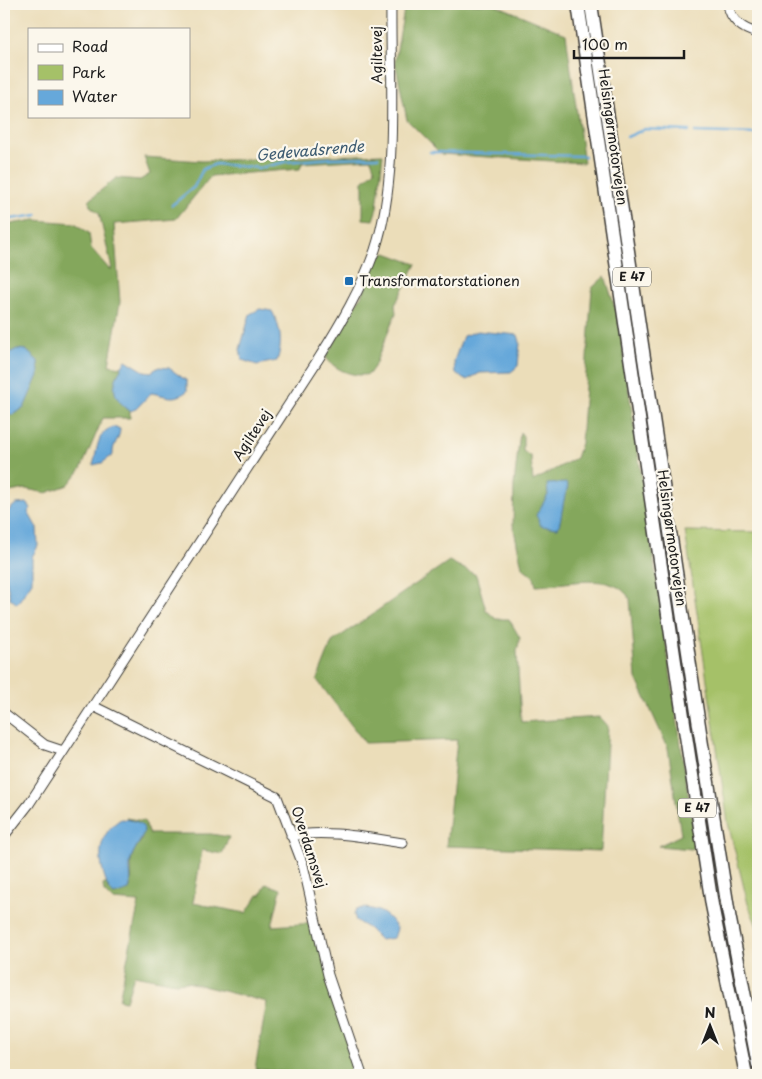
<svg xmlns="http://www.w3.org/2000/svg" width="762" height="1079" font-family="'Playpen Sans',sans-serif">
  <style>
    .green { fill: #a5c168; stroke: #606e42 }
    .forest { fill: #84a75c; stroke: #50623c }
    .water { fill: #66a8da; stroke: #41627b }
    .lines { fill: none; stroke-linecap: round; stroke-linejoin: round }
    .stream { stroke: #66a8da; stroke-width: 2.5 }
    .minor-casing { stroke: #3b3934; stroke-width: 11 }
    .highway-casing { stroke: #3b3934; stroke-width: 15 }
    .minor { stroke: #fff; stroke-width: 9 }
    .highway { stroke: #fff; stroke-width: 12 }
    .poi-dot { fill: #1f6fb2; stroke: #fbf7ec; stroke-width: 2 }
    .labels { text-anchor: middle; stroke-width: 4.5; stroke-linejoin: round; paint-order: stroke }
    .shield { fill: #fbf7ec; stroke: #5f5e5a; stroke-width: 1 }
    .shield-label { font-size: 12px; font-weight: bold; fill: #1c1c1c }
    .street-label { font-size: 14px; fill: #1c1c1c; stroke: #fbf7ec }
    .poi-label { font-size: 14px; fill: #1c1c1c; stroke: #fbf7ec; text-anchor: start }
    .water-label { font-size: 15px; font-style: italic; fill: #3d5b71; stroke: #fbf7ec }
  </style>
  <rect width="100%" height="100%" fill="#fbf7ec"/>
  <filter id="ink" filterUnits="userSpaceOnUse"><feTurbulence type="fractalNoise" baseFrequency=".02" numOctaves="2"/><feDisplacementMap in="SourceGraphic" scale="10" xChannelSelector="R" yChannelSelector="G"/><feConvolveMatrix kernelMatrix="1 2 1 2 8 2 1 2 1" color-interpolation-filters="sRGB"/></filter>
  <filter id="wash" filterUnits="userSpaceOnUse"><feTurbulence type="fractalNoise" baseFrequency=".0096" numOctaves="4" result="noise"/><feDisplacementMap in="SourceGraphic" scale="20" xChannelSelector="R" yChannelSelector="G"/><feGaussianBlur stdDeviation="1.12" result="paint"/><feColorMatrix in="noise" values="0 0 0 0 0 0 0 0 0 0 0 0 0 0 0 0 0 1.4 0 .05"/><feComposite in="paint" operator="in"/></filter>
  <g filter="url(#wash)">
    <rect width="100%" height="100%" fill="#ebddb9"/>
    <path class="green" d="M685 531 758 532V929L748 904 728 823Z"/>
    <path class="forest" d="M405 4H494L566 34 584 163 441 154 407 120 395 61Z
      M383 154 377 208 373 220 363 219V181L375 170 371 159 302 163 300 169 211 176 176 219 114 224 120 302 109 365 122 367C111 383 114 399 130 411V418H103L81 469 68 485 46 493 26 489 4 493V225L35 220 75 223 89 233 91 248 109 269H112L99 213 90 206 89 200 116 178 140 180 150 174 144 157 202 161Z
      M386 253 416 264 395 305 396 313 374 367 369 374C356 378 333 370 326 357L364 291 378 258Z
      M605 276 618 317 695 840 692 849 658 846 681 835 668 748 636 678 630 599C613 570 565 585 536 586L534 577 522 567 513 525 514 485 520 432 523 436V451L531 457 533 481 576 458 581 443 592 288Z
      M449 561 476 575 486 610 496 619H509L520 638 517 651 521 722 600 717 608 726 601 851 446 846 457 740 365 743 317 680 332 642Z
      M126 818 144 821 150 834H211L229 837 222 854 202 850 193 903 246 913 258 895H261L266 884 281 889 272 926 315 923 357 1070 351 1075H317L255 1069 267 1002 187 982 176 983 134 975 126 1001 119 1000 139 902 112 900 104 892 103 885 107 883 108 890H129C136 869 123 861 142 840L137 823Z"/>
    <path class="water" d="M260 309 272 311C281 328 283 343 277 361L257 365 242 360 240 349 250 314Z
      M477 331 518 335 520 342 518 366 511 372 480 373 467 380 463 379 455 372 454 361 463 336Z
      M17 349 26 350 38 361 39 373 24 408 12 415 4 412V356Z
      M126 360 144 371 151 372 159 367 169 368 187 381V391C174 402 166 395 151 393L136 409 130 411C107 394 113 381 126 360Z
      M116 427 120 429C120 439 112 444 113 455L102 463 93 465C98 450 96 429 116 427Z
      M567 483 568 487C562 501 563 515 558 528L541 526 536 515 548 495 547 484Z
      M27 503 31 508 28 512 37 528 38 546 32 557V582L17 604 10 598 4 569V514L16 504Z
      M121 819C163 822 135 842 131 859 128 870 133 879 129 890L114 895C108 890 107 885 105 878 97 855 99 833 121 819Z
      M364 908C380 909 389 915 397 929L394 938 380 940 368 928 356 921 354 914 356 909Z"/>
    <g class="lines">
      <path class="stream" d="M695 132 758 134
        M627 137 645 129 689 131
        M430 152 585 156
        M172 205 194 187 203 169 216 164 260 168 285 162 333 158 378 157
        M4 220 37 215"/>
    </g>
  </g>
  <g filter="url(#ink)">
    <g class="lines">
      <g class="minor-casing">
        <path id="minor" d="M728 4C730 20 743 30 758 33
          M93 706 277 797 303 865 328 975 362 1075
          M4 713 45 745 63 751
          M4 836 29 804 93 706 319 358C341 323 361 289 375 250 399 178 390 80 391 4
          M291 836C327 829 367 838 403 843"/>
      </g>
      <g class="highway-casing">
        <path id="highway" d="M578 4 684 723 712 905 746 1075
          M591 4 700 732 729 915 758 1064"/>
      </g>
      <use href="#minor" class="minor"/>
      <use href="#highway" class="highway"/>
    </g>
  </g>
  <rect class="poi-dot" x="344" y="276" width="10" height="10" rx="2.5"/>
  <g class="labels">
    <g class="shield">
      <rect x="613" y="267.5" width="38" height="19" rx="4"/>
      <rect x="678" y="798.5" width="38" height="19" rx="4"/>
    </g>
    <g class="shield-label">
      <text x="632" y="281">E 47</text>
      <text x="697" y="812">E 47</text>
    </g>
    <g class="street-label">
      <text transform="translate(377 55) rotate(-90)" y="5">Agiltevej</text>
      <text transform="translate(613 137) rotate(82)" y="5">Helsingørmotorvejen</text>
      <text transform="translate(252 435) rotate(-57)" y="5">Agiltevej</text>
      <text transform="translate(672 538) rotate(82)" y="5">Helsingørmotorvejen</text>
      <text transform="translate(309 847) rotate(72)" y="5">Overdamsvej</text>
    </g>
    <g class="poi-label">
      <text x="359" y="286">Transformatorstationen</text>
    </g>
    <g class="water-label">
      <text transform="translate(310 151) rotate(-5)" y="5">Gedevadsrende</text>
    </g>
  </g>
  <rect width="762" height="1079" fill="none" stroke="#fbf7ec" stroke-width="20"/>
  <rect x="28" y="28" width="162" height="90" fill="#fbf7ec" stroke="#a29f99"/>
  <rect x="38" y="44" width="25" height="8" fill="#ffffff" stroke="#a29f99"/>
  <text x="72" y="52" font-size="15" fill="#1c1c1c">Road</text>
  <rect x="38" y="65" width="25" height="15" fill="#a5c168" stroke="#a29f99"/>
  <text x="72" y="78" font-size="15" fill="#1c1c1c">Park</text>
  <rect x="38" y="90" width="25" height="15" fill="#66a8da" stroke="#a29f99"/>
  <text x="72" y="102" font-size="15" fill="#1c1c1c">Water</text>
  <g transform="translate(710 1026)" stroke="#fbf7ec" stroke-width="4" paint-order="stroke">
  <path d="M0-4L9 19L0 12L-9 19Z" fill="#1c1c1c"/>
  <text y="-8" font-size="14" font-weight="bold" text-anchor="middle" fill="#1c1c1c">N</text>
  </g>
  <path d="M574 50v8h110v-8" fill="none" stroke="#1c1c1c" stroke-width="2.5"/>
  <text x="582" y="50" font-size="15" fill="#1c1c1c" stroke="#fbf7ec" stroke-width="4" paint-order="stroke">100 m</text>
</svg>
